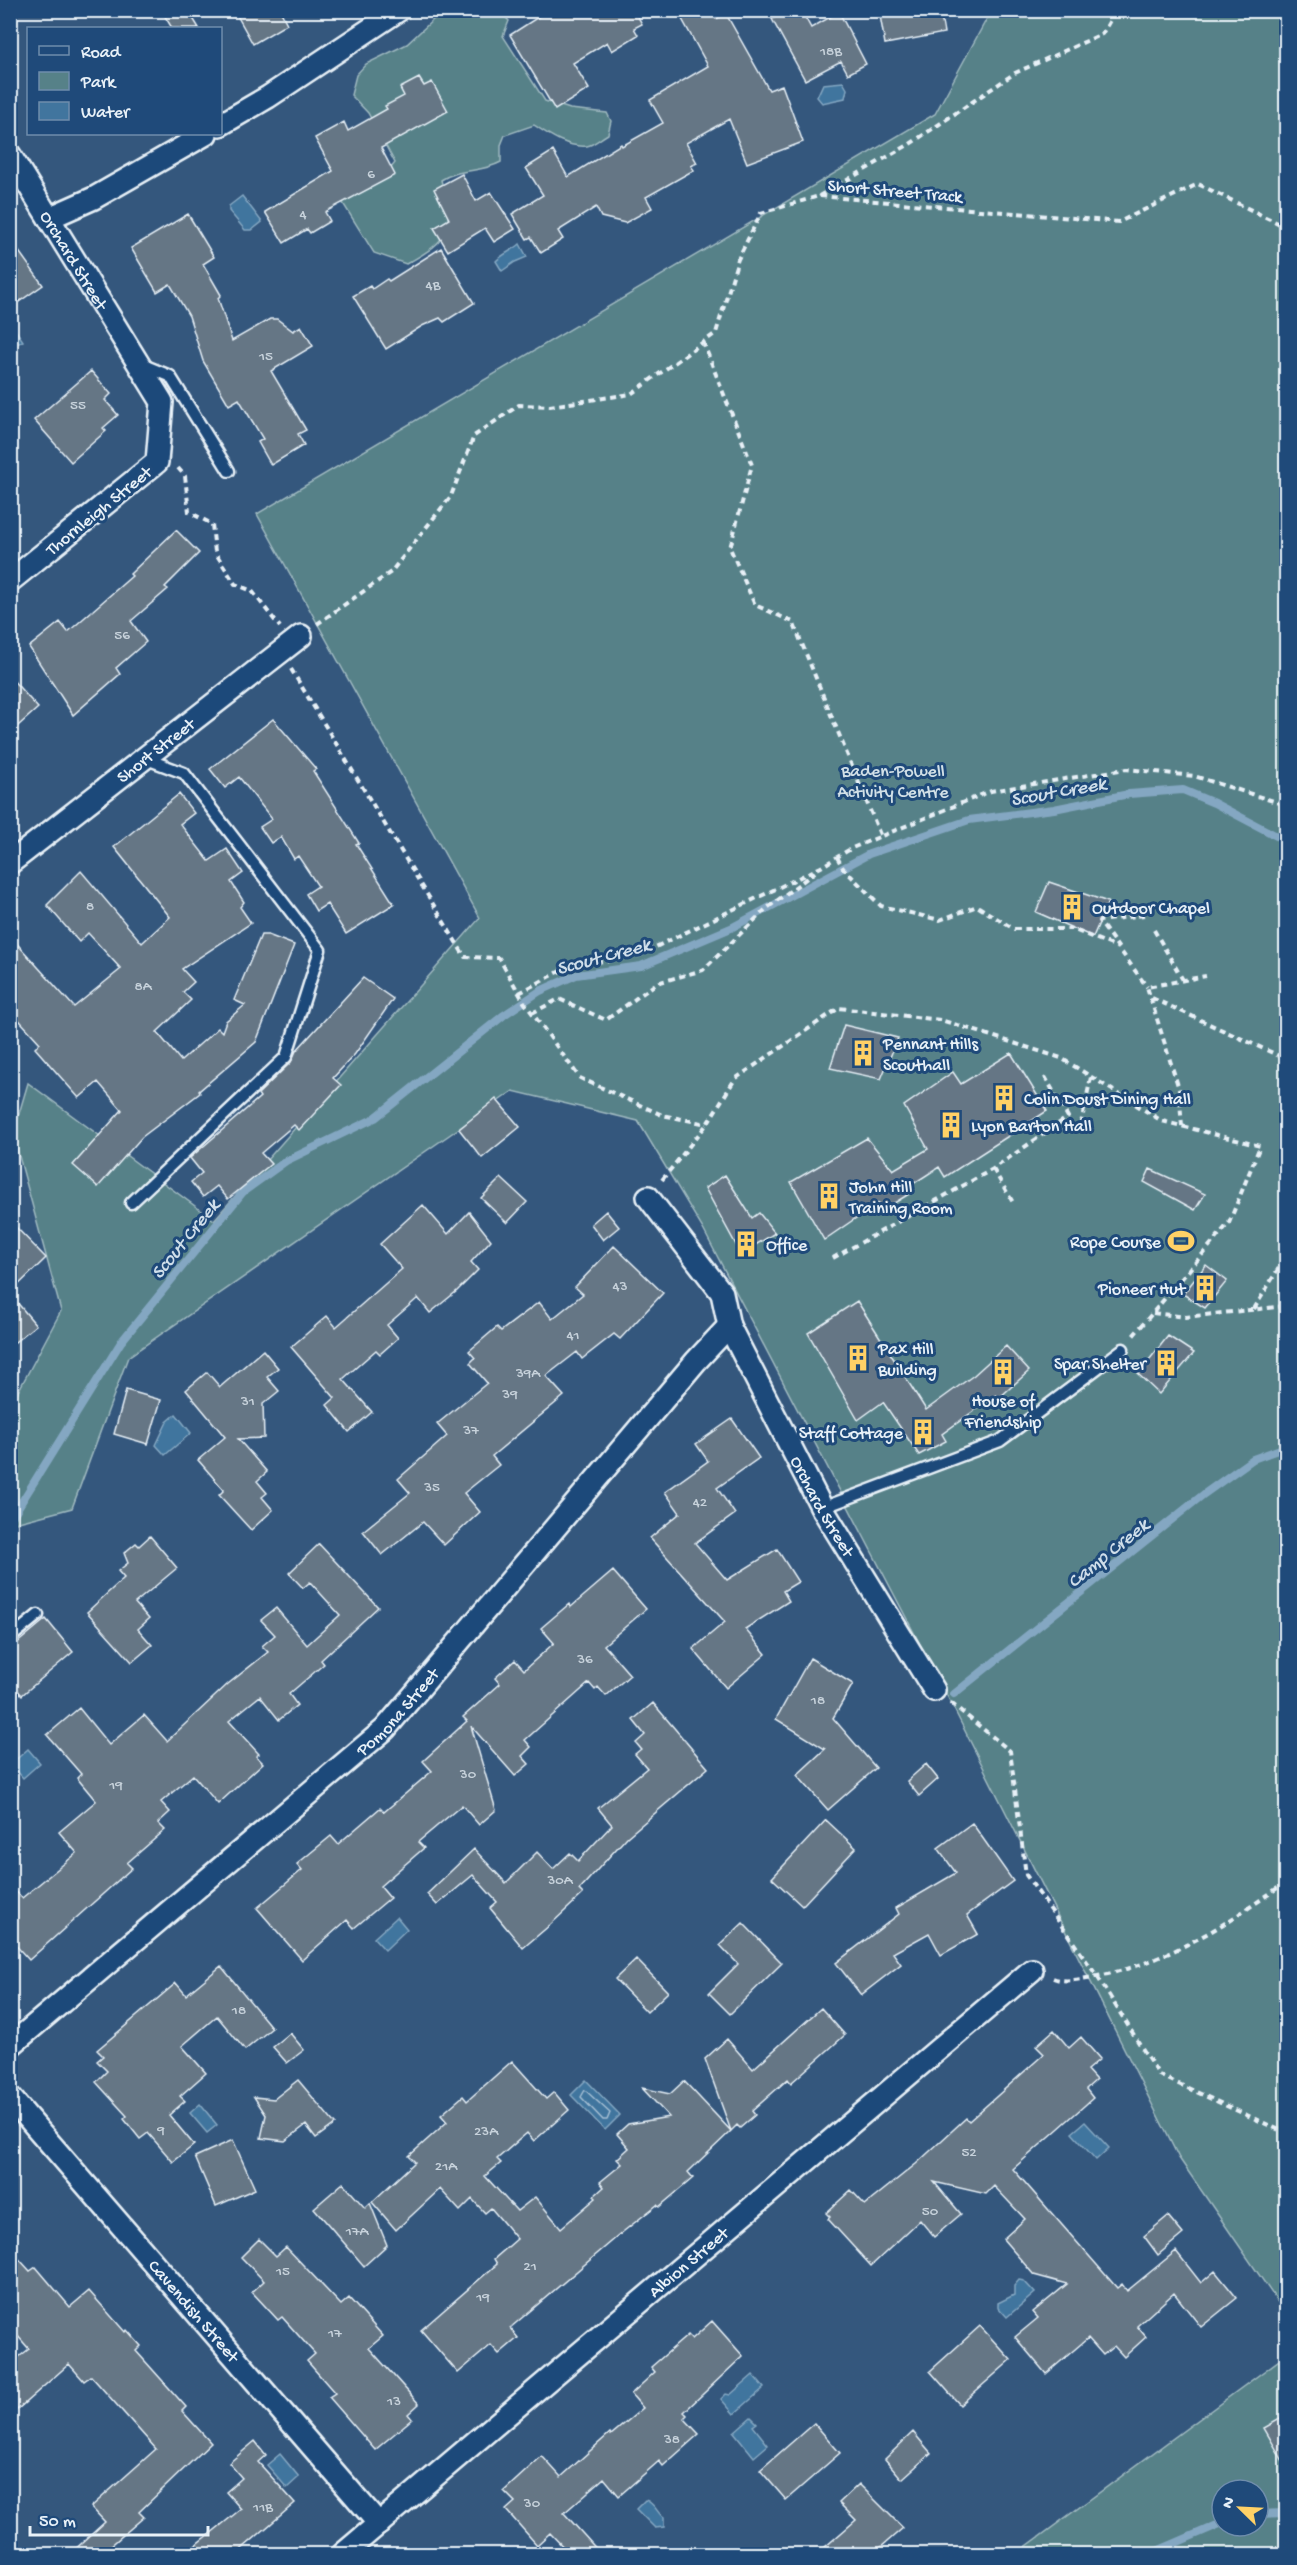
<svg xmlns="http://www.w3.org/2000/svg" width="1297" height="2565" font-family="'Gochi Hand',sans-serif">
  <style>
    .green { fill: #568188; stroke: #9fb9c0; stroke-width: 1.5; fill-rule: evenodd }
    .water { fill: #41759e; stroke: #84a7c2; stroke-width: 1.5 }
    .lines { fill: none; stroke-linecap: round; stroke-linejoin: round }
    .shore { stroke: #a5bfd4; stroke-width: 1.5 }
    .stream { stroke: #84a7c2; stroke-width: 8 }
    .building { fill: #657685; stroke: #e8f1f8; stroke-width: 1.5 }
    .service-casing { stroke: #e8f1f8; stroke-width: 15 }
    .minor-casing { stroke: #e8f1f8; stroke-width: 26 }
    .path { stroke: #e8f1f8; stroke-width: 4; stroke-dasharray: 6 4.5; stroke-linecap: butt }
    .service { stroke: #1f4a7a; stroke-width: 10 }
    .minor { stroke: #1f4a7a; stroke-width: 21 }
    .labels { text-anchor: middle; stroke-width: 6; stroke-linejoin: round; paint-order: stroke }
    .number-label { font-size: 15px; fill: #c7d2db }
    .street-label { font-size: 18px; fill: #e8f1f8; stroke: #1f4a7a }
    .park-label { font-size: 18px; fill: #d2e0e7; stroke: #1f4a7a }
    .poi-label { font-size: 18px; fill: #e8f1f8; stroke: #1f4a7a; text-anchor: start }
    .water-label { font-size: 20px; font-style: italic; fill: #cfdeea; stroke: #1f4a7a }
  </style>
  <rect width="100%" height="100%" fill="#34577d"/>
  <filter id="ink" filterUnits="userSpaceOnUse"><feTurbulence type="fractalNoise" baseFrequency=".0167" numOctaves="2"/><feDisplacementMap in="SourceGraphic" scale="12" xChannelSelector="R" yChannelSelector="G"/><feConvolveMatrix kernelMatrix="1 2 1 2 8 2 1 2 1" color-interpolation-filters="sRGB"/></filter>
  <g filter="url(#ink)">
    <path class="green" d="M499 10 509 21 503 36 545 101 570 109 607 113 611 121 608 134C602 137 594 145 587 146 568 148 549 135 534 125L505 135 501 145V162C481 173 460 168 441 180 454 230 452 239 406 264L374 253 341 200 386 174 395 163 368 113 351 95 356 75 366 64 407 44 436 17 448 11Z
      M991 11H1286V2314L1179 2158 955 1711 703 1229 638 1121 513 1091 128 1357 72 1508 11 1524V1405L61 1311 13 1134 28 1083 214 1220 480 918 257 514 935 114Z
      M1286 2355V2554H1016ZM1222 2490H1258V2526H1222Z"/>
    <path class="water" d="M843 82 847 89 845 98 822 103 817 97 823 84Z
      M242 196 262 222 252 230H245L229 211V206Z
      M520 244 527 257 515 262 502 271 496 261C504 253 512 251 520 244Z
      M10 322 23 341 11 347 10 346Z
      M176 1414 191 1433 165 1455 156 1445 167 1422Z
      M28 1749 40 1763 23 1778 11 1764Z
      M397 1917 407 1929 385 1950 374 1938Z
      M586 2080 620 2115 605 2130 571 2095Z
      M200 2104 217 2125 207 2133 190 2113Z
      M1085 2122 1109 2148 1096 2160 1072 2133Z
      M1019 2280 1024 2281 1035 2293 1007 2317 998 2307V2303L1014 2295V2286Z
      M753 2375 764 2388 734 2414 721 2399 726 2394 730 2395Z
      M751 2417 757 2423 753 2426 768 2445 754 2457 734 2432Z
      M280 2454 299 2477 287 2488 267 2465Z
      M645 2500C654 2502 657 2513 664 2518V2527L655 2528 636 2509Z"/>
    <g class="lines">
      <path class="shore" d="M585 2090 610 2113 607 2120H603L581 2097Z"/>
      <path class="stream" d="M11 1519 121 1342 243 1192 286 1161 375 1118 504 1015 540 991 576 975 641 966 731 928 869 854 969 820 1054 809 1129 794 1183 790 1214 803 1286 841
        M954 1694 1204 1494 1253 1459 1286 1447
        M1258 2514 1286 2513
        M1150 2554 1222 2523"/>
    </g>
    <path class="building" d="M161 10H188L199 28H172Z
      M234 10H280L287 24 253 44Z
      M549 10H634L642 24 634 28 638 35 612 51 607 42 573 63 589 89 555 110 510 35Z
      M677 10H711L716 19 726 14 769 90 782 85 803 142 747 163 729 119 686 143 697 163 691 166 694 170 646 197 652 208 625 223 601 217 596 207 558 231 563 239 541 253 531 237 527 239 512 214 543 195 526 168 553 151 568 177 621 144 622 146 663 123 650 100 708 66Z
      M788 10H801L811 28 839 12 866 64 848 74 841 61 805 80 772 19Z
      M879 10H940L944 33 885 44Z
      M419 78 424 86 432 82 448 111 381 148 395 175 325 212 330 221 310 233 307 229 284 243 265 212 333 171 315 138 344 122 348 131 387 109 385 106 404 96 400 88Z
      M462 174 476 201 491 192 515 229 494 242 485 228 448 251 434 228 449 219 434 189Z
      M188 214 214 257 203 264 221 295 218 298 232 341 270 319H277L293 331 301 326 313 346 271 371 306 430 298 434 304 445 271 465 258 442 263 439 239 399 229 405 203 361 189 316 170 284 157 292 131 248Z
      M10 239 43 285 10 308Z
      M441 248 474 303 444 322 440 318 422 326 386 349 353 296 370 286 372 289 387 279 389 281Z
      M91 371 111 394 105 400 118 415 103 428 106 431 71 462 34 420Z
      M176 530 199 553 165 587 168 589 131 621 146 642 116 668 120 674 73 715 29 647 60 622 68 632 132 576 130 574Z
      M10 677 38 708 10 733Z
      M273 719 316 769 313 771 359 843 356 844 394 904 346 934 327 904 316 911 306 894 318 886 298 856 294 859 281 837 271 843 260 827 272 819 239 777 225 788 210 769Z
      M179 794 194 813 180 824 209 861 227 849 243 873 231 882 244 902 240 907 251 923 182 969 194 982 183 992 191 1000 157 1032 181 1061 218 1028 222 1032 226 1021 245 1005 234 1000 261 935H268L294 945 256 1042 199 1091 200 1093 142 1137 98 1187 73 1165 122 1110 98 1082 79 1098 35 1048 40 1043 10 1010V936L74 1007 121 969 88 933 79 942 47 905 81 871 142 943 170 917 114 847Z
      M1049 882 1108 902 1093 937 1036 912Z
      M363 978 393 999 355 1054 333 1078 341 1085 299 1130 294 1125 261 1153 271 1164 228 1199 217 1186 203 1197 191 1182 202 1173 190 1158 260 1097 258 1094 291 1062 296 1051Z
      M844 1025 898 1038 881 1079 830 1068Z
      M1011 1053 1047 1111 945 1177 939 1167 905 1189 909 1194 883 1210 878 1203 824 1240 791 1182 867 1138 893 1170 928 1149 904 1106 953 1072 961 1084Z
      M496 1099 520 1127 482 1158 459 1129Z
      M1150 1169 1205 1194 1195 1210 1144 1182Z
      M725 1175 752 1218 759 1213 775 1233 741 1254 705 1188Z
      M501 1178 527 1202 507 1223 481 1198Z
      M423 1205 448 1234 469 1212 491 1240 471 1262 478 1270 457 1291 430 1313 418 1298 387 1325 398 1338 380 1354 376 1350 343 1379 372 1412 349 1432 327 1405 335 1398 291 1347 327 1316 336 1327 402 1269 380 1244Z
      M606 1211 619 1227 603 1240 591 1224Z
      M10 1221 46 1258 10 1293Z
      M614 1246 663 1293 620 1339 614 1334 582 1359 577 1352 546 1376 564 1396 492 1456 499 1465 464 1493 480 1512 444 1545 423 1522 382 1555 363 1531 410 1493 398 1479 447 1436 437 1424 487 1383 470 1363 475 1358 469 1351 497 1327 501 1331 539 1302 552 1319 583 1294 575 1287Z
      M1206 1265 1227 1281 1205 1308 1183 1294Z
      M10 1294 36 1325 10 1346Z
      M857 1301 926 1410 974 1375 1006 1346 1029 1371 999 1398 996 1395 942 1434 946 1441 919 1455 883 1402 858 1420 808 1333Z
      M1168 1336 1194 1353 1159 1394 1138 1374Z
      M263 1350 278 1368 267 1377 279 1391 263 1404 264 1438 238 1439 267 1472 257 1481 267 1493 262 1497 273 1510 251 1530 219 1495 224 1490 198 1460 225 1437 186 1390 207 1372 220 1387Z
      M126 1390 161 1400 148 1444 114 1434Z
      M732 1419 759 1458 717 1488 735 1514 695 1543 727 1580 777 1549 798 1582 783 1591 789 1601 745 1629 766 1654 726 1688 693 1649 725 1622 650 1538 680 1513 665 1492 708 1461 696 1444Z
      M150 1536 177 1568 135 1603 149 1619 138 1629 152 1645 132 1662 87 1612 124 1578 118 1571 128 1563 124 1553 136 1543 139 1546Z
      M319 1544 378 1607 321 1660 324 1664 289 1694 297 1705 279 1720 260 1696 229 1721 259 1754 256 1756 263 1763 218 1804 193 1775 161 1802 170 1812 158 1823 165 1830 127 1863 132 1868 29 1960 10 1939V1885L22 1898 77 1853 59 1832 96 1801 77 1778 81 1774 47 1735 79 1708 109 1745 144 1715 167 1741 228 1684 268 1652 262 1646 275 1635 261 1620 276 1608 307 1645 340 1615 310 1582 303 1588 289 1573Z
      M613 1571 646 1609 604 1645 630 1675 606 1696 598 1687 595 1690 589 1683 525 1740 531 1747 522 1756 529 1764 515 1776 471 1726 496 1810 479 1825 462 1805 418 1842 424 1848 380 1886 390 1898 354 1928 347 1920 302 1960 257 1908 302 1870 297 1864 331 1836 338 1844 380 1808 384 1812 432 1771 423 1761 467 1721 463 1717 500 1684 495 1678 515 1660 524 1670 554 1643 541 1628 569 1604 571 1607Z
      M46 1619 73 1652 22 1695 10 1682V1649Z
      M810 1658 853 1684 833 1718 876 1768 828 1810 797 1775 825 1749 776 1719Z
      M653 1703 708 1768 627 1837 579 1890 583 1894 550 1925 523 1948 490 1908 497 1902 473 1875 437 1905 427 1894 474 1849 506 1883 537 1852 553 1869 570 1853 578 1861 612 1825 598 1808 647 1768 635 1754 641 1749 636 1743 645 1735 633 1720Z
      M926 1764 938 1779 919 1796 907 1781Z
      M826 1820 856 1848 802 1906 772 1878Z
      M972 1823 1013 1881 967 1915 978 1934 941 1955 929 1933 893 1953 901 1964 861 1995 836 1963 899 1914 896 1908 956 1873 938 1848Z
      M743 1923 782 1963 730 2014 709 1993 738 1964 720 1945Z
      M636 1959 668 1992 647 2012 615 1979Z
      M221 1966 272 2028 245 2050 217 2016 182 2046 206 2073 180 2096 185 2101 169 2115 194 2145 173 2162 148 2133 140 2139 124 2119 127 2116 96 2082 107 2071 97 2061 103 2056 97 2050 176 1983 186 1995Z
      M821 2008 845 2035 791 2083 788 2079 752 2111 755 2115 740 2128 737 2125 731 2131 705 2059 727 2039 753 2069Z
      M1054 2030 1069 2048 1081 2037 1100 2059 1087 2070 1096 2080 1086 2089 1093 2098 1013 2169 1117 2288 1122 2284 1127 2291 1176 2251 1201 2283 1215 2271 1237 2298 1201 2327 1174 2293 1137 2326 1146 2337 1124 2357 1114 2346 1103 2355 1088 2338 1046 2374 1015 2337 1038 2318 1033 2312 1067 2284 1034 2275 1003 2239 1025 2219 994 2186 986 2194 934 2182 961 2214 934 2237 920 2220 871 2266 828 2219 830 2217 826 2213 851 2190 865 2205 916 2164 966 2118 969 2121 1044 2054 1036 2046Z
      M290 2033 304 2050 287 2063 273 2047Z
      M512 2061 546 2099 554 2092 569 2110 534 2141 527 2133 497 2159 501 2163 485 2176 517 2211 535 2197 561 2228 596 2198 594 2196 604 2187 600 2182 622 2164 617 2159 629 2148 617 2134 628 2124 669 2117 642 2088 670 2094 684 2081 731 2131 688 2172 693 2178 659 2207 657 2205 624 2231 510 2328 518 2338 499 2354 491 2345 458 2373 421 2330 497 2264 494 2259 517 2239 491 2208 485 2213 472 2199 460 2211 440 2189 396 2230 372 2202 415 2162 409 2156 447 2122 441 2115 463 2096 467 2101Z
      M298 2080 335 2124 316 2138 306 2125 285 2141 261 2138 266 2115 254 2097 274 2099Z
      M233 2140 255 2189 216 2206 195 2157Z
      M343 2183 365 2208 370 2203 387 2245 364 2266 314 2208Z
      M1168 2216 1183 2234 1158 2255 1144 2236Z
      M259 2239 276 2256 286 2247 341 2305 349 2298 383 2336 369 2348 419 2404 408 2414 412 2419 375 2450 329 2397 335 2393 307 2361 315 2354 282 2317 278 2320 252 2292 264 2281 241 2257Z
      M10 2249 30 2271 36 2267 70 2307 89 2291 125 2332 127 2330 141 2346 136 2351 186 2407 182 2411 211 2443 139 2512 144 2517 101 2554H70L105 2522 91 2507 156 2449 91 2376 84 2381 69 2364 10 2416V2364L29 2349 10 2327Z
      M712 2321 743 2356 684 2412 687 2415 684 2418 699 2434 663 2466 659 2461 619 2496 604 2478 564 2513 601 2554H570L550 2533 537 2545 506 2510 515 2502 504 2491 542 2456 561 2477 610 2433 611 2435 643 2408 631 2394 655 2372 651 2367 688 2335 692 2339Z
      M980 2326 1011 2360 960 2405 930 2371Z
      M1287 2415V2468L1264 2428Z
      M814 2423 840 2453 786 2500 760 2470Z
      M913 2432 931 2453 902 2479 885 2459Z
      M255 2441 266 2455 258 2462 295 2503 236 2554H185L241 2509 226 2492 242 2478 229 2463Z
      M859 2484 903 2528 873 2554H817L856 2520 839 2503Z"/>
    <g class="lines">
      <g class="service-casing">
        <path id="service" d="M143 365 170 376 229 471
          M131 1203 286 1057 320 950 184 773 144 758
          M822 1508 1000 1441 1123 1349
          M10 1638 38 1615"/>
      </g>
      <g class="minor-casing">
        <g id="minor">
          <path d="M220 125 268 97 399 10"/>
          <path id="s1" d="M10 155 162 402 157 462 10 581"/>
          <path d="M49 218 94 198 206 134"/>
          <path id="s2" d="M10 863 301 636"/>
          <path id="s3" d="M648 1197 722 1293 729 1326 822 1508 934 1690"/>
          <path id="s4" d="M10 2046 385 1729 696 1361 729 1326"/>
          <path id="s5" d="M10 2097 379 2524"/>
          <path id="s6" d="M343 2554 1032 1970"/>
        </g>
      </g>
      <path class="path" d="M819 196 910 144 1015 73 1102 34 1116 10
        M703 342 752 465 730 548 755 605 793 622 881 837
        M178 468 185 476 189 512 212 524 215 552 235 584 252 591 280 627
        M317 624 391 572 451 496 474 436 519 405 550 406 631 394 716 333 738 259 761 213 819 196 1119 222 1198 184 1286 227
        M291 669 465 957 499 958 524 1002 580 1078 662 1115 707 1124
        M837 857 843 868 881 906 940 920 977 906 1014 929H1072L1119 948
        M1144 915 1099 921 1147 987
        M1154 930 1183 980
        M519 993 570 966 637 956 821 867 852 848 991 791 1126 769 1194 776 1286 805
        M1152 998 1286 1059
        M532 1013 559 999 606 1020 657 983 703 970 766 909 815 872
        M1182 1126 1179 1089 1147 987 1206 976
        M1052 1129 1080 1128 1091 1077
        M993 1169 1014 1204
        M662 1180 707 1124 735 1079 839 1008 941 1020 1061 1058 1162 1121 1260 1146 1229 1223 1133 1336
        M833 1258 993 1169 1068 1117 1044 1075
        M1254 1309 1286 1256
        M1153 1313 1186 1317 1286 1306
        M951 1703 1010 1751 1026 1875 1097 1976 1159 2075 1286 2133
        M1053 1978C1066 1983 1079 1979 1093 1977 1166 1964 1227 1924 1286 1882"/>
      <use href="#service" class="service"/>
      <use href="#minor" class="minor"/>
    </g>
  </g>
  <defs>
    <g id="building-bare" transform="scale(2.07)"><path d="M-4-6H4V6H1V3H-1V6H-4ZM-2.5-4.3h1.7v1.8h-1.7ZM.8-4.3h1.7v1.8H.8ZM-2.5-1h1.7V.8h-1.7ZM.8-1h1.7V.8H.8Z" fill="#ffd166" stroke="#1f4a7a" stroke-width="2.5" paint-order="stroke"/></g>
    <g id="stadium-bare" transform="scale(2.07)"><path d="M0-5a6.5 5 0 1 0 0 10a6.5 5 0 1 0 0-10ZM-3.5-1.8h7v3.6h-7Z" fill="#ffd166" stroke="#1f4a7a" stroke-width="2.5" paint-order="stroke"/></g>
  </defs>
  <g fill-rule="evenodd">
    <use href="#building-bare" x="1072" y="907"/>
    <use href="#building-bare" x="863" y="1053"/>
    <use href="#building-bare" x="1004" y="1098"/>
    <use href="#building-bare" x="951" y="1125"/>
    <use href="#building-bare" x="829" y="1196"/>
    <use href="#stadium-bare" x="1181" y="1241"/>
    <use href="#building-bare" x="746" y="1244"/>
    <use href="#building-bare" x="1205" y="1288"/>
    <use href="#building-bare" x="858" y="1358"/>
    <use href="#building-bare" x="1166" y="1363"/>
    <use href="#building-bare" x="1003" y="1372"/>
    <use href="#building-bare" x="923" y="1432"/>
  </g>
  <g class="labels">
    <g class="number-label">
      <text x="831" y="55">18B</text>
      <text x="371" y="178">6</text>
      <text x="303" y="218">4</text>
      <text x="433" y="289">4B</text>
      <text x="266" y="360">15</text>
      <text x="78" y="409">55</text>
      <text x="122" y="639">56</text>
      <text x="90" y="910">8</text>
      <text x="143" y="990">8A</text>
      <text x="620" y="1290">43</text>
      <text x="573" y="1339">41</text>
      <text x="528" y="1377">39A</text>
      <text x="510" y="1398">39</text>
      <text x="248" y="1405">31</text>
      <text x="471" y="1434">37</text>
      <text x="432" y="1491">35</text>
      <text x="700" y="1506">42</text>
      <text x="585" y="1663">36</text>
      <text x="818" y="1704">18</text>
      <text x="468" y="1778">30</text>
      <text x="116" y="1789">19</text>
      <text x="560" y="1884">30A</text>
      <text x="239" y="2014">18</text>
      <text x="161" y="2134">9</text>
      <text x="486" y="2135">23A</text>
      <text x="969" y="2156">52</text>
      <text x="446" y="2170">21A</text>
      <text x="930" y="2215">50</text>
      <text x="357" y="2235">17A</text>
      <text x="530" y="2270">21</text>
      <text x="283" y="2275">15</text>
      <text x="483" y="2301">19</text>
      <text x="335" y="2337">17</text>
      <text x="394" y="2405">13</text>
      <text x="672" y="2443">38</text>
      <text x="532" y="2507">30</text>
      <text x="263" y="2511">11B</text>
    </g>
    <g class="street-label">
      <text transform="translate(895 190) rotate(5)" y="6">Short Street Track</text>
      <text dy="6" stroke="none"><textPath href="#s1" startOffset="123">Orchard Street</textPath></text>
      <text transform="translate(98 510) rotate(-39)" y="6">Thornleigh Street</text>
      <text dy="6" stroke="none"><textPath href="#s2" startOffset="184">Short Street</textPath></text>
      <text dy="6" stroke="none"><textPath href="#s3" startOffset="358">Orchard Street</textPath></text>
      <text dy="6" stroke="none"><textPath href="#s4" startOffset="512">Pomona Street</textPath></text>
      <text dy="6" stroke="none"><textPath href="#s6" startOffset="452">Albion Street</textPath></text>
      <text dy="6" stroke="none"><textPath href="#s5" startOffset="282">Cavendish Street</textPath></text>
    </g>
    <g class="park-label">
      <text x="893" y="776">Baden-Powell<tspan x="893" dy="21">Activity Centre</tspan></text>
    </g>
    <g class="poi-label">
      <text x="1092" y="913">Outdoor Chapel</text>
      <text x="883" y="1049">Pennant Hills<tspan x="883" dy="21">Scouthall</tspan></text>
      <text x="1024" y="1104">Colin Doust Dining Hall</text>
      <text x="971" y="1131">Lyon Barton Hall</text>
      <text x="849" y="1192">John Hill<tspan x="849" dy="21">Training Room</tspan></text>
      <text x="1161" y="1247" text-anchor="end">Rope Course</text>
      <text x="766" y="1250">Office</text>
      <text x="1185" y="1294" text-anchor="end">Pioneer Hut</text>
      <text x="878" y="1354">Pax Hill<tspan x="878" dy="21">Building</tspan></text>
      <text x="1146" y="1369" text-anchor="end">Spar Shelter</text>
      <text x="1003" y="1406" text-anchor="middle">House of<tspan x="1003" dy="21">Friendship</tspan></text>
      <text x="903" y="1438" text-anchor="end">Staff Cottage</text>
    </g>
    <g class="water-label">
      <text transform="translate(1058 790) rotate(-10)" y="7">Scout Creek</text>
      <text transform="translate(603 955) rotate(-15)" y="7">Scout Creek</text>
      <text transform="translate(184 1238) rotate(-51)" y="7">Scout Creek</text>
      <text transform="translate(1107 1552) rotate(-39)" y="7">Camp Creek</text>
    </g>
  </g>
  <rect width="1297" height="2565" fill="none" stroke="#1f4a7a" stroke-width="36"/>
  <rect x="18" y="18" width="1261" height="2529" fill="none" stroke="#e8f1f8" stroke-width="2" filter="url(#ink)"/>
  <rect x="27" y="27" width="195" height="108" fill="#1f4a7a" stroke="#6f8dac" stroke-width="1.5"/>
  <rect x="39" y="46" width="30" height="9" fill="#1f4a7a" stroke="#6f8dac" stroke-width="1.5"/>
  <text x="81" y="57" font-size="18" fill="#e8f1f8">Road</text>
  <rect x="39" y="72" width="30" height="18" fill="#568188" stroke="#6f8dac" stroke-width="1.5"/>
  <text x="81" y="87" font-size="18" fill="#e8f1f8">Park</text>
  <rect x="39" y="102" width="30" height="18" fill="#41759e" stroke="#6f8dac" stroke-width="1.5"/>
  <text x="81" y="117" font-size="18" fill="#e8f1f8">Water</text>
  <g transform="translate(1240 2508) rotate(294)"><circle r="28" fill="#1f4a7a" stroke="#6f8dac" stroke-width="1.5"/>
  <path d="M0-4.5L10 22L0 15L-10 22Z" fill="#ffd166"/>
  <text y="-9" font-size="16" font-weight="bold" text-anchor="middle" fill="#e8f1f8">N</text>
  </g>
  <path d="M30 2526v9h178v-9" fill="none" stroke="#e8f1f8" stroke-width="3"/>
  <text x="39" y="2526" font-size="18" fill="#e8f1f8" stroke="#1f4a7a" stroke-width="4.5" paint-order="stroke">50 m</text>
</svg>
